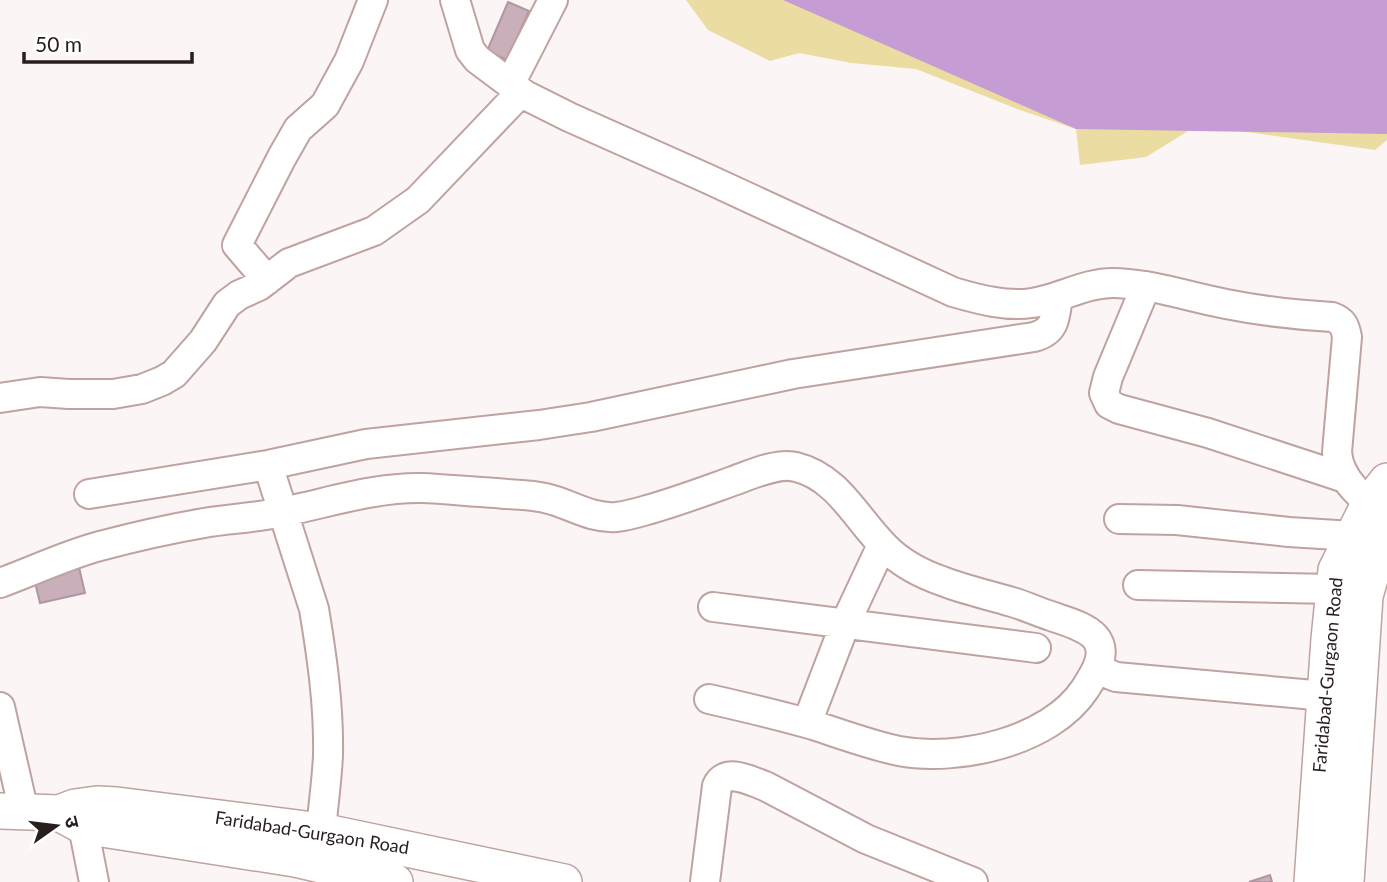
<svg xmlns="http://www.w3.org/2000/svg" width="1387" height="882" font-family="Lato,'Noto Sans Devanagari',sans-serif">
  <style>
    .green { fill: #ebdca1 }
    .water { fill: #c59cd3 }
    .building { fill: #c8afb9; stroke: #af96a0; stroke-width: 2 }
    .lines { fill: none; stroke-linecap: round; stroke-linejoin: round }
    .minor-casing { stroke: #bea3a0; stroke-width: 32 }
    .major-casing { stroke: #bea3a0; stroke-width: 38 }
    .minor { stroke: #fff; stroke-width: 28 }
    .major { stroke: #fff; stroke-width: 35 }
    .labels { text-anchor: middle; stroke-width: 5; stroke-linejoin: round; paint-order: stroke }
    .street-label { font-size: 18px; fill: #281e1d; stroke: #fff }
  </style>
  <rect width="100%" height="100%" fill="#fbf5f5"/>
  <path class="green" d="M686 0H1387V140L1375 150 1198 125 1146 157 1080 165 1076 129 1020 110 916 69 852 63 799 53 770 61 708 30Z"/>
  <path class="water" d="M783 0H1387V134L1076 129Z"/>
  <path class="building" d="M508 2 529 11 507 60 487 51Z
    M78 563 85 593 40 603 33 574Z
    M1270 875 1272 882H1249Z"/>
  <g class="lines">
    <g class="minor-casing">
      <path id="minor" d="M455 0 470 50 477 59 525 95 569 117 706 178 953 292C977 299 1006 307 1032 303 1060 299 1086 282 1115 283 1152 284 1189 297 1226 304 1261 311 1297 315 1332 317 1343 321 1345 326 1347 337L1337 452C1339 480 1364 501 1387 514
        M510 84 553 0
        M267 280 237 245 282 157 298 129 325 105 349 61 373 0
        M1146 286 1108 377 1104 393 1109 404 1119 409 1208 433 1345 478
        M0 398 40 392 69 394H113L142 389 162 381 174 374 203 341 227 304 239 295 259 286 289 263 374 231 418 200 521 92
        M268 465 314 609C322 657 329 706 328 755 327 780 323 806 321 831
        M89 494 268 465 366 444 539 425 591 417 793 374 1034 337C1057 331 1055 315 1058 296
        M1119 519 1177 520 1289 532 1353 536
        M0 583C33 571 66 555 100 546 134 537 169 529 204 523 228 519 253 518 277 513 325 504 373 487 422 488 447 489 472 492 496 493 512 495 529 494 545 498 569 503 590 519 616 517 626 516 637 513 647 510 676 502 705 491 733 481 750 475 778 462 796 467 838 477 857 520 886 548 901 563 922 574 942 581 965 590 989 595 1012 602 1026 606 1038 612 1051 616 1065 621 1085 626 1095 637 1109 653 1094 675 1085 689 1050 742 958 762 899 751 870 745 841 734 813 725 779 715 744 707 709 699
        M1138 585 1334 589
        M713 607 1036 648
        M1097 669 1116 677 1325 696
        M0 707 24 812
        M807 723 845 624 882 545
        M81 806 83 826 94 882
        M705 882 717 786C725 767 751 781 765 786L866 839 973 882"/>
    </g>
    <g class="major-casing">
      <path id="major" d="M0 811 59 813 75 807 97 804 117 805 321 831 564 882
        M59 813 83 826 295 859 395 882
        M1312 882 1329 639 1336 570 1369 504 1387 481
        M1346 882 1365 596 1384 530 1387 525"/>
    </g>
    <use href="#minor" class="minor"/>
    <use href="#major" class="major"/>
  </g>
  <g class="labels">
    <g class="street-label">
      <text transform="translate(1328 675) rotate(-85)" y="6">Faridabad-Gurgaon Road</text>
      <text transform="translate(312 833) rotate(9)" y="6">Faridabad-Gurgaon Road</text>
    </g>
  </g>
  <g transform="translate(56 826) rotate(76)" stroke="#ffffff" stroke-width="5" paint-order="stroke">
  <path d="M0-5L12 26L0 18L-12 26Z" fill="#281e1d"/>
  <text y="-10" font-size="19" font-weight="bold" text-anchor="middle" fill="#281e1d">उ</text>
  </g>
  <path d="M24 52v10h168v-10" fill="none" stroke="#281e1d" stroke-width="3.5"/>
  <text x="35" y="52" font-size="21" fill="#281e1d" stroke="#ffffff" stroke-width="5" paint-order="stroke">50 m</text>
</svg>
